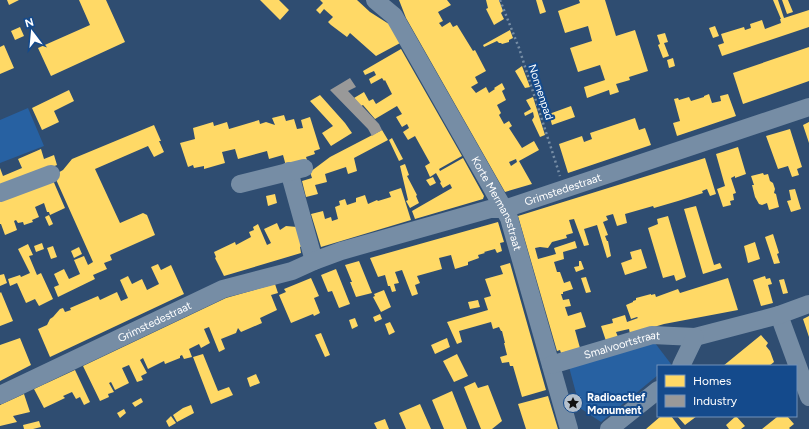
<svg xmlns="http://www.w3.org/2000/svg" width="809" height="429" font-family="Figtree,sans-serif">
  <style>
    .green { fill: #2761a2 }
    .homes { fill: #ffd966; fill-rule: evenodd }
    .industry { fill: #999 }
    .lines { fill: none; stroke-linecap: round; stroke-linejoin: round }
    .path { stroke: #768da5; stroke-width: 2.5; stroke-dasharray: 2 3; stroke-linecap: butt }
    .minor { stroke: #768da5; stroke-width: 18 }
    .labels { text-anchor: middle; stroke-width: 4; stroke-linejoin: round; paint-order: stroke }
    .street-label { font-size: 11px; fill: #fff; stroke: #144a8c }
    .poi-label { font-size: 11px; font-weight: bold; fill: #fff; stroke: #144a8c; text-anchor: start }
  </style>
  <rect width="100%" height="100%" fill="#2f4d71"/>
  <path class="green" d="M28 108 44 146 0 163V120Z
    M655 343 671 364 669 366H658V375L601 422 580 408 569 367Z"/>
  <path class="homes" d="M7 0H19L9 5Z
    M79 0H106L125 42 51 76 38 48 90 25Z
    M260 0H279L289 10 280 20Z
    M320 0H357L370 12 392 26 402 42 376 56 350 33 347 37 331 25 328 22 333 17 324 9 320 14 316 10 323 3Z
    M399 0H447L451 5 438 12 443 21 439 23 442 27 450 22 453 27 457 25 473 51 475 50 486 71 475 77 478 83 471 87 476 93 486 87 489 93 495 89 494 88 502 83 505 89 502 91 506 100 497 105 501 113 499 115 504 124 509 121 512 126 509 128 522 148 534 141 539 150 519 161 532 184 505 192 406 18ZM516 159 517 162 511 166 509 162Z
    M486 0H499L503 11 501 13 504 19 494 25 486 9 488 8Z
    M536 0H542L546 12 540 14Z
    M579 0H605L616 36 635 30 648 71 629 77 630 80 616 84 619 92 610 95 609 90 587 98 584 87 605 80 600 65 578 72 570 48 592 41 588 26 565 33 558 11 580 3Z
    M773 0H778L784 18 809 10V27L722 56 718 45 724 43 721 34 744 27 745 30 751 28 750 24 762 20 765 29 781 23 780 19H781Z
    M782 0H788L793 12 787 14Z
    M715 26 719 36 713 38 709 28Z
    M20 27 24 36 15 40 11 31Z
    M510 30 513 38 509 40V42L502 44 501 43H499L497 41 484 47 483 45Z
    M665 33 668 42 664 43 669 56 663 58 658 45 660 44 657 35Z
    M4 45 14 68 0 74V47Z
    M809 47V81L743 104 733 73Z
    M401 49 462 156 439 169 440 171 463 158 484 196 483 199 415 219 412 211 452 188 450 184 443 188 440 183 441 182 436 173 430 177 425 166 430 163 415 136 408 140 403 132 409 128 407 124 402 127 396 117 402 114 397 106 375 119 363 105 361 106 354 98 364 92 369 101 373 99 376 104 392 94 385 80 384 81 382 78 371 84 369 79 376 75 374 71 365 75 363 71Z
    M673 58 675 66 669 68 667 60Z
    M522 66 530 87 525 88 515 71Z
    M69 90 74 101 54 111 59 122 42 130 32 108Z
    M709 94 712 103 721 101 720 96 728 94 736 116 677 136 673 123 680 121 674 99 678 98 679 100 689 97 691 101 704 97V96Z
    M320 95 345 123 352 133 331 146 322 133 333 126 310 101Z
    M533 97 545 135 540 137 532 120 534 117 533 112 525 116 524 113 531 109 526 100Z
    M571 106 575 117 552 125 549 114Z
    M284 115 286 121 294 119 297 129 303 128 301 120 310 117 320 149 314 151 315 154 306 157 307 160 286 166 283 155 269 159 267 151 238 159 235 149 222 152 225 163 204 169V166L194 168 193 165 188 167 180 143 195 139 193 128 213 122 214 126 227 122 229 129 259 120 260 124 266 122 275 125 272 118Z
    M635 118 639 130 645 128 651 145 568 173 559 144 582 136 584 142 592 139 590 133Z
    M809 122V143L803 125Z
    M154 125 161 141H159L164 152 154 157 148 146 95 169 120 223 143 213 147 215 155 235 110 255 112 260 104 263 107 269 93 275 95 279 58 297 54 287 59 285 54 274 64 269 69 279 80 274 74 260 84 256 88 265 93 262 54 175 63 170 72 159Z
    M790 129 802 167 797 169 799 175 792 177 788 166 778 169 766 136Z
    M382 130 388 140 354 158 357 171 348 174 346 167 325 174 327 182 315 185 318 194 306 197 302 181 312 178 310 172 330 157Z
    M392 138 403 159 399 161 389 140Z
    M738 147 746 174 735 178V176L731 178 736 193 733 194 734 200 730 201 731 205 723 207 717 189 725 186 716 154Z
    M41 149 44 159 54 155 57 165 0 188V168L3 176 22 168 18 159Z
    M705 158 716 194 710 196 707 189 702 191 703 193 678 201 654 208 653 206 625 214 627 223 617 226 613 214 606 216 608 220 603 222 608 235 605 236 607 241H608L611 256 607 258 597 225 584 229 589 245 584 246 574 219 569 220 573 233 566 235 567 238 552 242 548 248 540 247 535 248 538 259 556 254 554 248 575 241 577 248 563 252 564 259 554 262 557 272H560L564 283 570 281 573 289 563 292V294H561L563 300 569 299 571 306 565 307 568 316 581 312 586 327 575 330 580 348 561 353 560 350 557 351 518 216Z
    M405 164 409 175 407 176 417 195 416 196 419 203 410 208 406 201 408 200 400 166Z
    M763 173 764 175 768 174 770 181 773 183 775 189 774 193 776 194 779 207 769 210 767 203 762 205 759 204 755 197 752 185H754L751 176Z
    M433 177 436 183 430 186 426 180Z
    M52 178 65 208 50 215 49 212H47L44 203 35 207 39 217 32 220 33 222 24 225 23 222 18 223 16 220 14 221 17 230 5 235 1 224H0V197Z
    M401 188 411 220 321 247 311 214 323 211 325 219 331 217 332 221 338 219 335 207 340 205 339 201 345 199 347 205 356 202V198L365 195 368 204 377 200 378 201 391 197 389 192Z
    M795 189 801 209 791 212 787 201 791 200 789 190Z
    M275 194 277 203 268 206 266 196Z
    M696 206 714 265 720 263 722 268 703 274 684 209Z
    M49 215 53 224 49 226 45 217Z
    M668 216 686 277 676 281 674 275 663 278 648 228 658 224 657 219Z
    M498 222 504 242 500 243 502 251 497 253 495 249 484 252 485 253 478 255 479 258 468 262V265L455 269 451 255 439 258 442 269 417 276 420 283 415 285 418 294 412 296 402 270 395 272 399 283 394 284 396 291 392 292 390 286H388L385 275 378 277 370 258Z
    M277 223 280 230 286 226 297 227 302 246 300 247 301 253 224 276 215 258 216 257 214 252 235 242 236 245 251 237 249 232 254 230 253 227 258 224 267 245 271 243 264 229Z
    M773 234 779 253 777 254 780 263 774 264 765 237Z
    M755 242 760 259 748 263 744 246Z
    M42 243 44 249 36 252 34 246Z
    M28 244 33 255 29 256 37 275 41 273 53 299 39 306 35 299 26 303 17 283 10 286 8 279 20 275 21 277 30 273 18 249Z
    M53 246 57 257 51 259 47 248Z
    M79 247 82 254 74 258 71 251Z
    M641 249 647 268 625 275 621 263 632 259 630 252Z
    M359 261 372 293 356 297 350 282H352L345 265Z
    M579 261H581L584 269 576 272 574 267 579 266Z
    M510 263 546 390 522 397 513 366H510L509 362 502 363 500 357 507 355 504 343H505L502 331H501L499 327 493 329 491 322 459 331 462 342 457 344 447 322 488 310 484 298 491 296 485 279 503 274 500 266Z
    M158 264 161 270 171 265 184 294 50 357 38 329 47 325 50 319 53 317 60 309 63 308 65 312 71 310 70 308 98 296 100 300 117 292 121 301 128 298 120 280 128 276 132 284 142 279 147 290 159 284 151 267Z
    M336 269 350 304 339 308 332 291 328 292 321 275Z
    M4 274 7 283 0 286V275Z
    M765 276 766 279 770 278 772 284 768 285 773 303 761 306 753 280Z
    M586 277 591 292 586 293 581 278Z
    M311 278 319 296 314 298 320 313 314 316 313 314 291 323 279 295 286 292 284 289Z
    M728 278 738 310 664 324 630 334 629 329 616 332 618 337 606 341 601 326 613 323 612 319 625 315 627 322 638 318 637 317 631 319 626 305 633 302V301L636 300V298L651 294V295L655 294 656 297 678 289 680 293Z
    M784 279 788 293 783 294 779 280Z
    M275 284 278 293 271 295 277 310 260 318 262 323 241 332 238 328 236 333 221 339 225 349 219 352 209 327 204 329 210 343 201 348 199 344 189 349 192 357 184 359 182 355 180 356V358L165 364 164 361 148 369 143 358 140 360 147 373 141 376 143 380 137 382 129 365 122 368 129 383 115 390 111 382 109 383 114 392 108 394 109 397 100 401 83 366 226 298Z
    M384 290 391 307 381 312 373 297 375 296 374 294Z
    M1 292 13 321 0 326V293Z
    M478 300 480 307 470 309 468 302Z
    M380 314 382 319 375 322 373 317Z
    M809 316V337L803 319Z
    M355 318 358 326 352 329 349 320Z
    M390 322 395 332 389 335 385 324Z
    M321 333 330 355 325 357 315 335Z
    M761 335 768 343 766 346 770 351 774 362 769 366H723Z
    M20 338 31 365 0 381V345Z
    M447 338 450 347 435 354 431 345Z
    M203 354 218 391 229 387 233 395 211 404 193 357Z
    M457 354 468 376 454 382 443 361Z
    M75 370 90 402 84 405 80 397 76 399 72 392 63 396 65 398 44 408 34 389Z
    M256 374 260 383 250 387 247 378Z
    M475 382 478 388 488 385 502 421 492 429H481L464 387Z
    M452 391 467 429H444L432 400Z
    M24 394 30 412 13 416 17 422 0 426V405Z
    M548 396 558 429H526L518 404Z
    M141 398 143 402 135 407 132 403Z
    M420 404 431 429H406L399 413Z
    M191 405 194 413 177 422 173 415 183 408Z
    M124 409 126 413 120 418 117 413Z
    M171 416 176 423 169 427 166 421Z
    M661 416H671L681 429H646Z
    M677 416H697L685 425Z
    M736 416 745 426 741 429H729L726 425Z
    M777 416H787L794 424 789 428 790 429H762L777 417Z
    M385 419 389 429H377L374 423Z
    M39 421 41 427 33 429H24L23 425Z"/>
  <path class="industry" d="M350 78 356 87 348 91 379 124 382 130 372 136 368 129 330 90Z"/>
  <g class="lines">
    <path class="path" d="M500 0 519 48 560 176"/>
    <g class="minor">
      <path id="s1" d="M375 0 394 16 509 218 569 429"/>
      <path d="M289 171 314 261"/>
      <path d="M240 184 304 168"/>
      <path d="M0 193 51 174"/>
      <path d="M779 315 809 397"/>
      <path id="s2" d="M551 365 652 335 695 337 779 315 809 304"/>
      <path d="M681 366 695 337"/>
      <path id="s3" d="M0 395 223 289 292 271 314 261 341 251 490 209H504L809 107"/>
      <path d="M609 429 658 390"/>
    </g>
  </g>
  <defs>
    <g id="sight-disc" transform="scale(1)"><circle r="9.5" fill="#b6c1cd" stroke="#144a8c"/><path d="M0-6L1.8-2.2L6-1.7L2.9 1.2L3.7 5.4L0 3.3L-3.7 5.4L-2.9 1.2L-6-1.7L-1.8-2.2Z" fill="#111"/></g>
  </defs>
  <g fill-rule="evenodd">
    <use href="#sight-disc" x="573" y="403"/>
  </g>
  <g class="labels">
    <g class="street-label">
      <text transform="translate(541 92) rotate(72)" y="4">Nonnenpad</text>
      <text dy="4" stroke="none"><textPath href="#s3" startOffset="602">Grimstedestraat</textPath></text>
      <text dy="4" stroke="none"><textPath href="#s1" startOffset="239">Korte Mermansstraat</textPath></text>
      <text dy="4" stroke="none"><textPath href="#s3" startOffset="171">Grimstedestraat</textPath></text>
      <text dy="4" stroke="none"><textPath href="#s2" startOffset="74">Smalvoortstraat</textPath></text>
    </g>
    <g class="poi-label">
      <text x="587" y="401">Radioactief<tspan x="587" dy="13">Monument</tspan></text>
    </g>
  </g>
  <rect x="657" y="365" width="140" height="52" fill="#144a8c" stroke="#7292ba"/>
  <rect x="665" y="375" width="20" height="12" fill="#ffd966" stroke="#7292ba"/>
  <text x="693" y="385" font-size="12" fill="#ffffff">Homes</text>
  <rect x="665" y="395" width="20" height="12" fill="#999999" stroke="#7292ba"/>
  <text x="693" y="405" font-size="12" fill="#ffffff">Industry</text>
  <g transform="translate(32 32) rotate(344)" stroke="#144a8c" stroke-width="3" paint-order="stroke">
  <path d="M0-3L7 15L0 10L-7 15Z" fill="#ffffff"/>
  <text y="-6" font-size="11" font-weight="bold" text-anchor="middle" fill="#ffffff">N</text>
  </g>
</svg>
